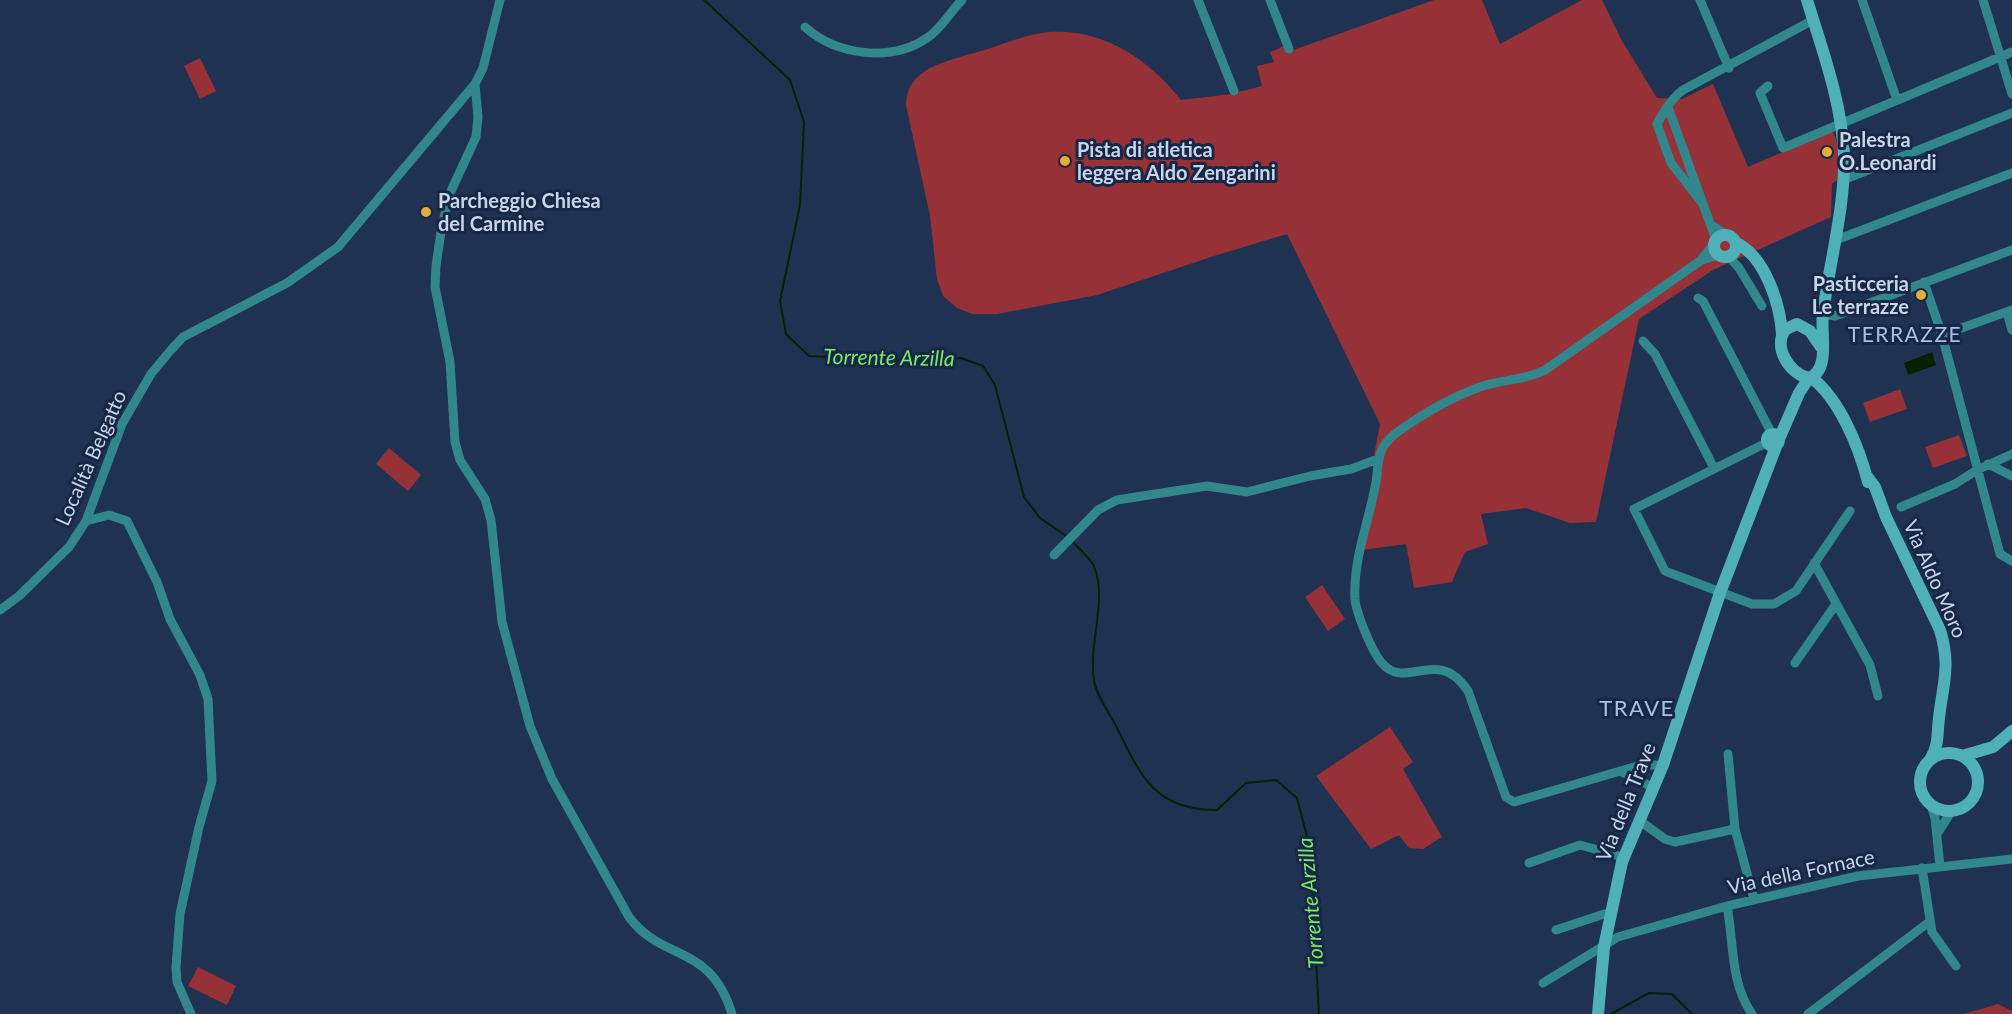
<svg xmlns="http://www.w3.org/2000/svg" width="2012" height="1014" font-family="Lato,sans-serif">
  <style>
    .green { fill: #963137 }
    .water { fill: #052102 }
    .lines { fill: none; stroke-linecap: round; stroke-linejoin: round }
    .stream { stroke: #052102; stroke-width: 2 }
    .street { stroke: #31878c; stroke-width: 9 }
    .secondary { stroke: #4fb1b7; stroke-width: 12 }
    .poi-dot { fill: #e7ac36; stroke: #162846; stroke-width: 2 }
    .labels { text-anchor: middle; stroke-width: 6; stroke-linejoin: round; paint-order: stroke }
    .poi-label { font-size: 20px; font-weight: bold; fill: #c8d4e9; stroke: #162846; text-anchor: start }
    .street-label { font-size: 20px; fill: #c8d4e9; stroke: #162846 }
    .neighbourhood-label { font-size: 21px; letter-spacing: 1.5px; fill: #a8c0e7; stroke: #162846 }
    .water-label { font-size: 21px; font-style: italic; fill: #7ce867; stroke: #162846 }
    .quarter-label { font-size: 22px; letter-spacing: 1.5px; fill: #a8c0e7; stroke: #162846 }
  </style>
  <rect width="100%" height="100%" fill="#1f3252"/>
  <path class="green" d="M1434 0H1482L1500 44 1582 0H1602L1622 41 1657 98 1682 99 1713 84 1748 167 1832 131C1841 142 1837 167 1837 181L1832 183 1831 217 1713 270 1639 319 1596 522 1570 523 1526 508 1481 514 1488 544 1465 552 1452 582 1414 588 1406 544 1362 550 1382 458 1374 455 1380 424 1287 234 1214 256 1097 295 997 314H972L957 308 943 296 937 279 930 216 906 105C907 86 914 78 930 68 949 59 971 54 991 48 1009 42 1029 34 1048 32 1103 28 1149 59 1181 100L1231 94 1262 86 1257 66 1274 62 1270 52 1285 46 1288 52Z
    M200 58 216 91 200 99 184 66Z
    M1900 389 1907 409 1870 422 1863 403Z
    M1959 435 1967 456 1933 468 1925 447Z
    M389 448 421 475 408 491 376 464Z
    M1322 585 1345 619 1328 631 1305 597Z
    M1390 727 1413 762 1403 769 1442 837 1423 849 1409 848 1399 835 1371 849 1316 776Z
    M198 967 236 986 227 1005 188 986Z
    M1998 1004 2012 1011V1014H1964Z"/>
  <path class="water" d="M1932 352 1936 365 1908 375 1904 363Z"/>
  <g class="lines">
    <path class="stream" d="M704 0 790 80 804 122 800 205 780 301 786 334 809 356 916 361 961 358 983 366 995 385 1024 497 1040 518 1069 538
      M1073 542C1079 549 1090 558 1094 566 1108 601 1088 642 1094 680 1096 695 1109 712 1116 726 1141 776 1154 810 1217 810L1246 783 1276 780 1297 798 1310 848 1319 1014
      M1611 1014 1649 993 1672 994 1692 1014"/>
    <path class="street" d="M1198 0 1234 91
      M1270 0 1289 49
      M1700 0 1729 68
      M1862 0 1897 100
      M1983 0 2012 94
      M805 27C837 56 892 62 927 38 941 29 950 12 962 0
      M475 84 478 117 476 137 451 191 442 225 436 266 435 287 450 362 455 442 460 460 485 499 491 520 502 622 530 726 552 779 629 917C662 962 711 943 732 1014
      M1768 86 1760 93 1783 148 2012 52
      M1668 107 1716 240
      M1843 180 2012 113
      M1703 204 1671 163 1657 124C1664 111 1671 99 1683 90L1813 20
      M1713 226 1727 235
      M1836 240 2012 173
      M1728 256 1739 268 1762 306
      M1702 260 1719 255
      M1924 282 1942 335 2000 554 2012 561
      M1698 298 1703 301 1772 434
      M2007 312 2012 330
      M1823 314 1835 316 2012 250
      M1942 335 2012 310
      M1643 341 1655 354 1714 468
      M1768 442 1634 509 1665 571 1752 604H1774L1796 591 1850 511
      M1988 464 2012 476
      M1901 507 1955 484 1977 470 2012 454
      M86 521 109 515 127 521 157 582 170 619 200 675 208 699 212 781 199 827 180 914 176 967 177 982 191 1014
      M1054 555 1098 510 1117 500 1207 486 1247 492 1310 476 1351 469 1378 459
      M1814 563 1870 665 1878 696
      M0 610 19 596 69 547 86 521 122 424 151 374 170 351 183 337 287 283 338 247 475 84 483 68 500 0
      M1795 663 1836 604
      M1728 754 1735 829 1754 899
      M1663 765H1641L1514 802 1506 797 1468 691C1437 644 1406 693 1381 662 1372 651 1356 613 1355 599 1353 558 1369 522 1376 482 1378 470 1377 458 1383 447 1387 441 1393 435 1399 431 1423 414 1452 397 1480 387 1502 379 1524 381 1545 370L1700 261 1714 244
      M1620 771 1654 788
      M1931 805 1935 818 1940 866
      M1640 821 1665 839 1675 842 1735 829
      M1937 834 1951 812
      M1529 863 1580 845 1623 857
      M1922 868 1932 932 1956 966
      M1727 906C1734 942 1730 983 1752 1014
      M1556 930 1604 914H1609
      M1543 983 1618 937 1727 906 1858 876 2012 859
      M1808 1014 1929 922"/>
    <path class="secondary" d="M1807 0C1822 49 1842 103 1844 155 1845 208 1830 260 1823 313 1820 333 1831 370 1809 378 1789 374 1772 346 1786 329L1797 324 1810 331 1821 347
      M1714 246a11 11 0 1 1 22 0a11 11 0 1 1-22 0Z
      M1736 243C1765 256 1780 304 1782 334
      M1812 378C1840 400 1859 447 1868 482
      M1767 440a6 6 0 1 1 12 0a6 6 0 1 1-12 0Z
      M1779 439 1799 393 1809 378
      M1866 475 1875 487 1886 517 1940 630C1951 666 1943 683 1939 718 1937 733 1939 745 1931 758
      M1920 782a29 29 0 1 1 58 0a29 29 0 1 1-58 0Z
      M1962 756 1993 747 2012 731
      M1598 1014 1604 947 1622 862 1663 765 1720 593 1777 444"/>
  </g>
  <g class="poi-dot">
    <circle cx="1827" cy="152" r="6"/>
    <circle cx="1065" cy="161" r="6"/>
    <circle cx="426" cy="212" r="6"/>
    <circle cx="1921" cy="295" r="6"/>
  </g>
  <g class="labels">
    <g class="poi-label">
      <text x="1839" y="147">Palestra<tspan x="1839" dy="23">O.Leonardi</tspan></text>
      <text x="1077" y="157">Pista di atletica<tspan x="1077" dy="23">leggera Aldo Zengarini</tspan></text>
      <text x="438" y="208">Parcheggio Chiesa<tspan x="438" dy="23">del Carmine</tspan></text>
      <text x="1909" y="291" text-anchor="end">Pasticceria<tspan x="1909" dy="23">Le terrazze</tspan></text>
    </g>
    <g class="street-label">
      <text transform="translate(91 458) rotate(-66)" y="7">Località Belgatto</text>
      <text transform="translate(1935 579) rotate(66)" y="7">Via Aldo Moro</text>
      <text transform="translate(1626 802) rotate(-68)" y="7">Via della Trave</text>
      <text transform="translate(1801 872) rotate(-12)" y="7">Via della Fornace</text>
    </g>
    <g class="neighbourhood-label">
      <text x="1905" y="342">TERRAZZE</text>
    </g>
    <g class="water-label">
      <text transform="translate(889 358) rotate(1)" y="7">Torrente Arzilla</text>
      <text transform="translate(1311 903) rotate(-95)" y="7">Torrente Arzilla</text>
    </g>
    <g class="quarter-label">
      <text x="1637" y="716">TRAVE</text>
    </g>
  </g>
</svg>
